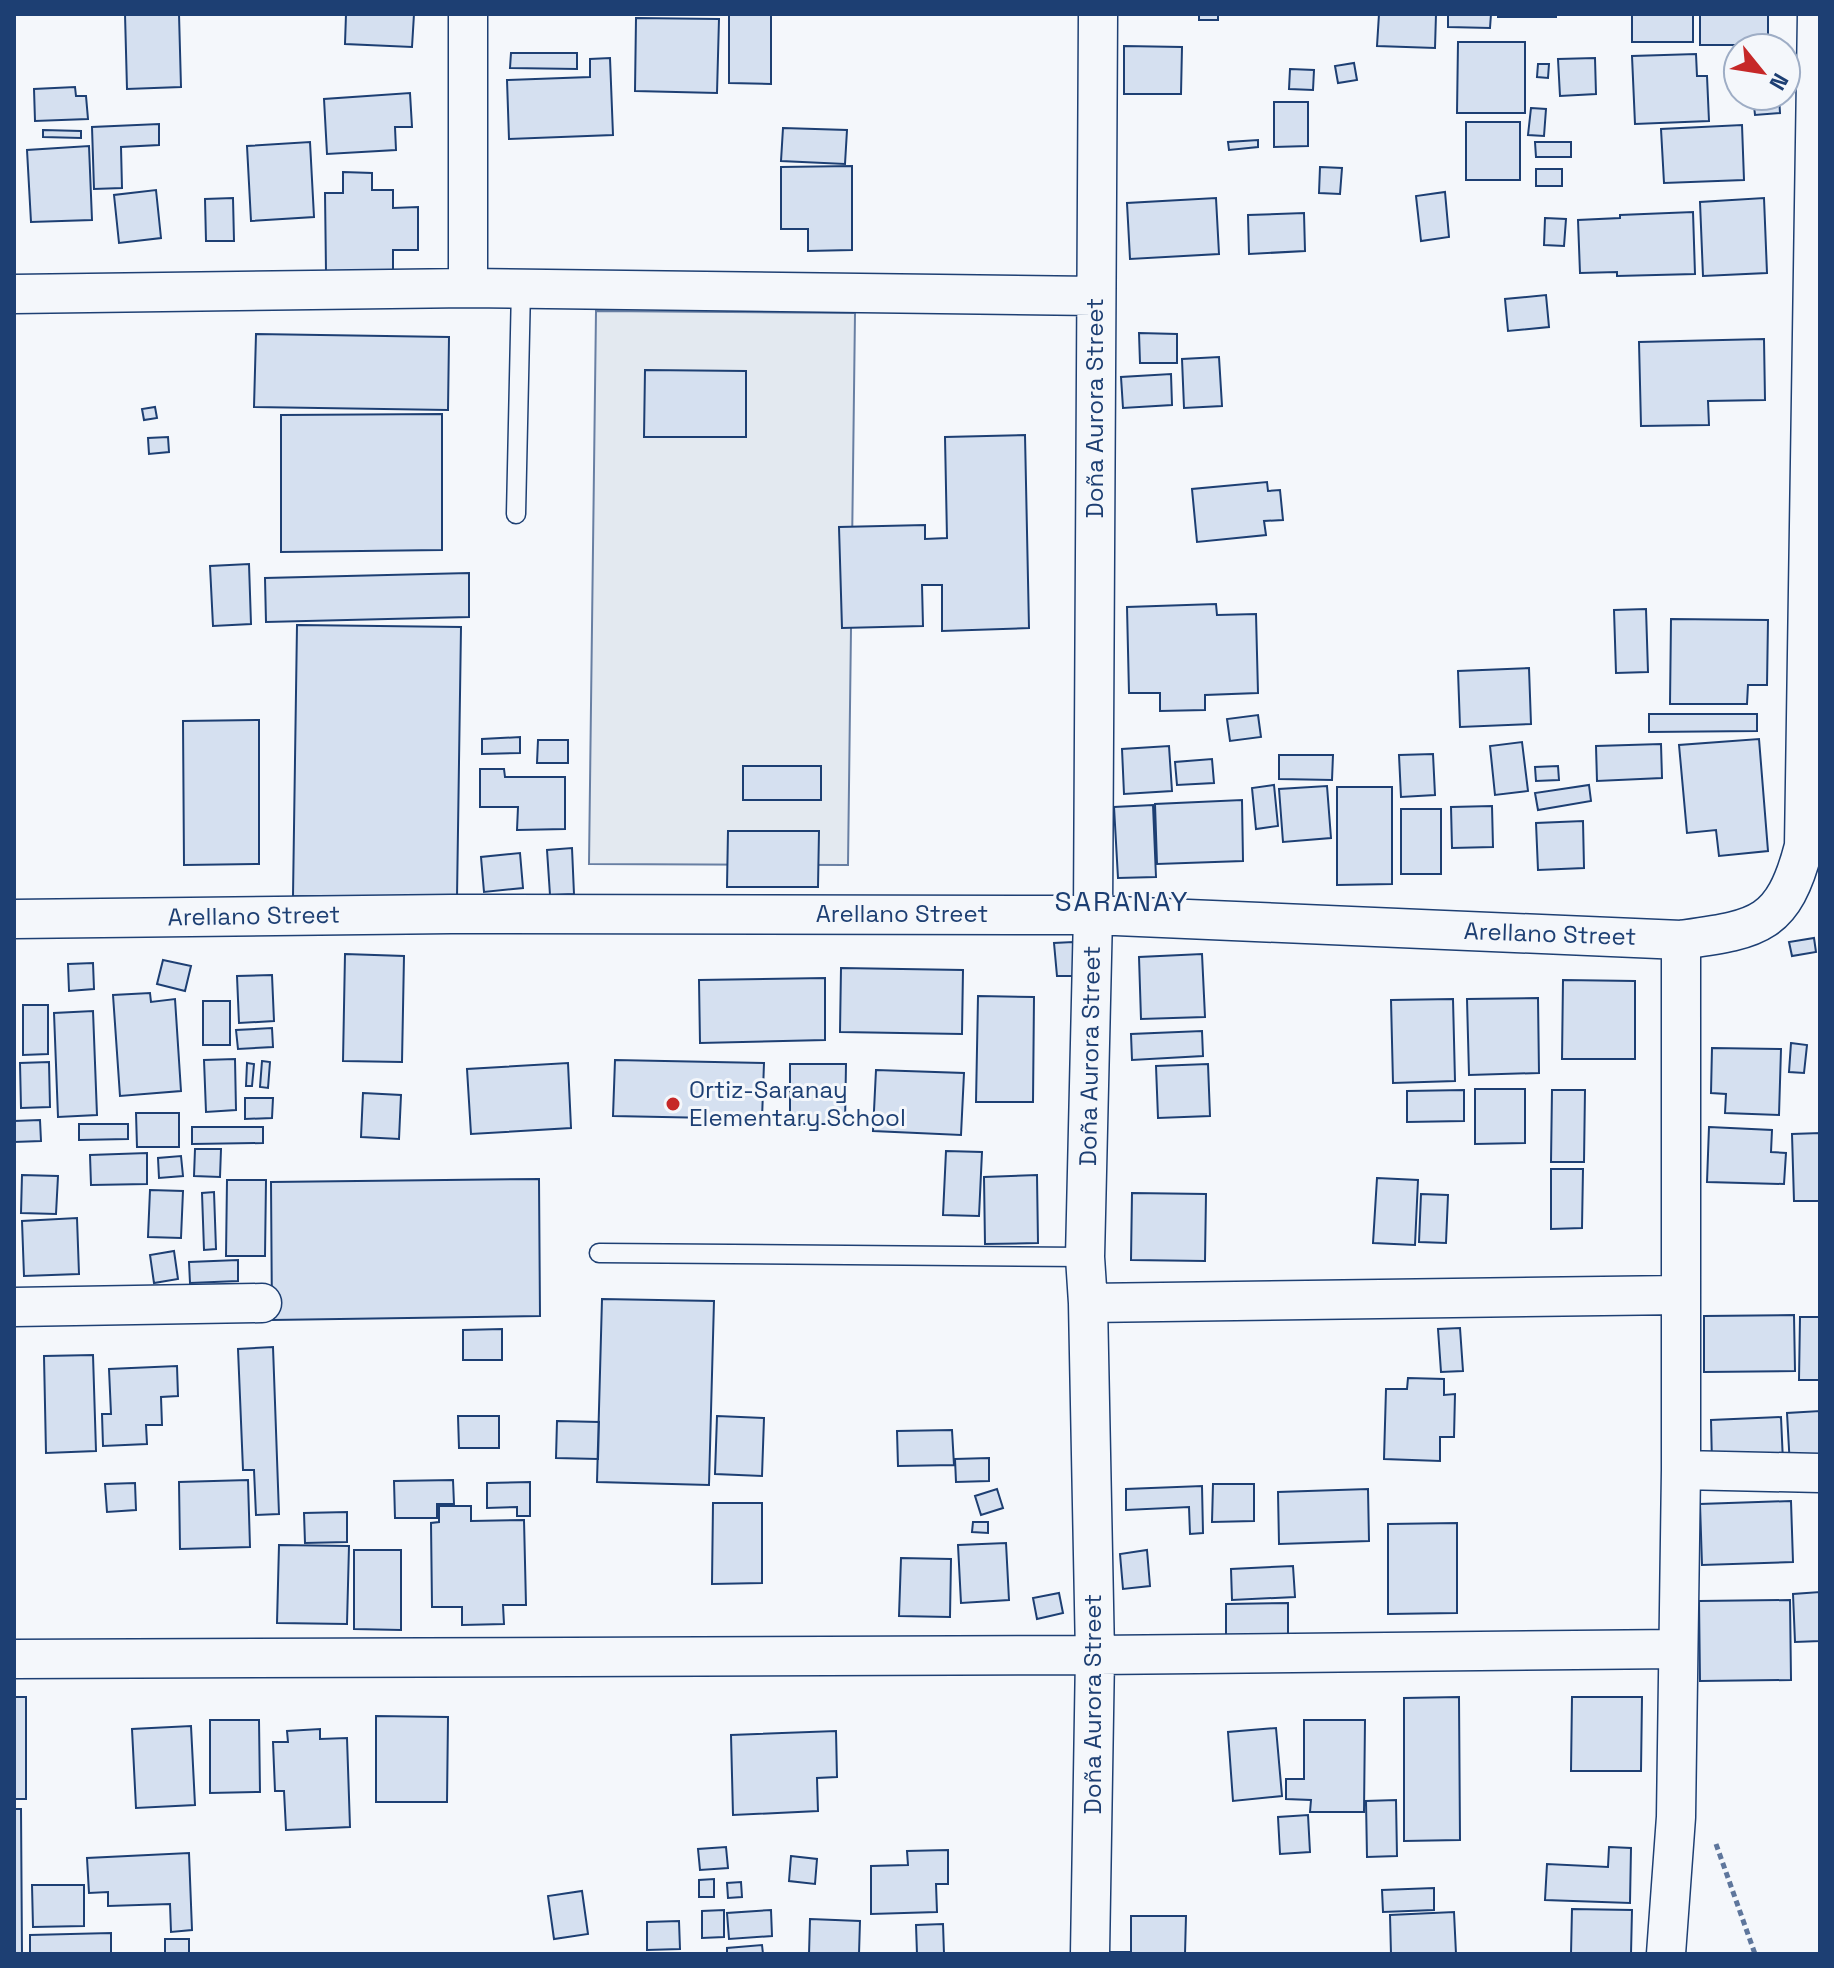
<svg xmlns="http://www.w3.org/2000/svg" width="1834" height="1968" font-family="'Space Grotesk',sans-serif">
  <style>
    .green { fill: #e3e9f0; stroke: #687fa3; stroke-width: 2 }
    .building { fill: #d5e0f0; stroke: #1d3f73; stroke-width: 2 }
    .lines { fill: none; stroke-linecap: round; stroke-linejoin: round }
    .lane-casing { stroke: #1d3f73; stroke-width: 21 }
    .street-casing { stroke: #1d3f73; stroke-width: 41 }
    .path { stroke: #5e769c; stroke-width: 5; stroke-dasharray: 6 4; stroke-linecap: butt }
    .lane { stroke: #f4f7fb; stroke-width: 18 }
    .street { stroke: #f4f7fb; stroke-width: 38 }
    .poi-dot { fill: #c62828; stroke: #f4f7fb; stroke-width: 3 }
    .labels { text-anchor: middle; stroke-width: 6; stroke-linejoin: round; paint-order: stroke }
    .street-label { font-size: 24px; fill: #1d3f73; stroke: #f4f7fb }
    .poi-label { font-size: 24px; fill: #1d3f73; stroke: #f4f7fb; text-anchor: start }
    .quarter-label { font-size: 28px; letter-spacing: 2px; fill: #1d3f73; stroke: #f4f7fb }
  </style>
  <rect width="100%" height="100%" fill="#f4f7fb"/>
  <path class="green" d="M596 311 855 313 848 865 589 864Z"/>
  <path class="building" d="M125 14H179L181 87 127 89Z
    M346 14H414L412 47 345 44Z
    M729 14H771V84L729 83Z
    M1199 14H1218V20H1199Z
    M1379 14H1436L1435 48 1377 46Z
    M1448 14H1491L1490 28 1448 27Z
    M1498 14H1556V17H1498Z
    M1632 14H1693V42H1632Z
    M1700 14H1768V45H1700Z
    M636 18 719 19 717 93 635 91Z
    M1458 42H1525V113H1457Z
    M1124 46 1182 47 1181 94H1124Z
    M511 53H577V69L510 68Z
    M1696 54 1697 76H1707L1709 121 1635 124 1632 56Z
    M610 58 613 135 509 139 507 80 590 77V59Z
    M1595 58 1596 94 1560 96 1558 59Z
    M1354 63 1357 80 1338 83 1335 66Z
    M1538 64H1549L1548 78 1537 77Z
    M1290 69 1314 70 1313 90 1289 89Z
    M75 87 76 96H86L88 119 35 121 34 89Z
    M410 93 412 127H395L396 150 327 154 324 99Z
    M1753 96H1779L1780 113 1755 115Z
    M1274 102H1308V146L1274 147Z
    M1531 108 1546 109 1544 136 1528 135Z
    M1466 122H1520V180H1466Z
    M159 124V145L121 147 122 188 94 189 92 127Z
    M1742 125 1744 180 1664 183 1661 129Z
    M783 128 847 130 845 164 781 161Z
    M43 130 81 131V138L43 137Z
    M1258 140V147L1229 150 1228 142Z
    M310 142 314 217 251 221 247 146Z
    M1535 142H1571V157H1536Z
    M89 146 92 220 31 222 27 150Z
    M852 166V250L808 251V229H781V167Z
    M1320 167 1342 168 1340 194 1319 193Z
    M1536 169H1562V186H1536Z
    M343 172 372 173V190H393V208L418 207V250H393V271L326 272 325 193H343Z
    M156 190 161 238 119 243 114 195Z
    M1445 192 1449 237 1421 241 1416 196Z
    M233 198 234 241H206L205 199Z
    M1216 198 1219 254 1130 259 1127 203Z
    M1764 198 1767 273 1703 276 1700 202Z
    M1693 212 1695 274 1617 276V272L1580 273 1578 220 1620 218V215Z
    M1304 213 1305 251 1249 254 1248 215Z
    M1545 218 1566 219 1564 246 1544 245Z
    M1546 295 1549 327 1508 331 1505 299Z
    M1139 333 1177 334V363H1140Z
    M256 334 449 337 448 410 254 407Z
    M1764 339 1765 400 1708 401 1709 425 1641 426 1639 342Z
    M1219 357 1222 406 1184 408 1182 359Z
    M645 370 746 371V437H644Z
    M1171 374 1172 405 1123 408 1121 377Z
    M155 407 157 418 144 420 142 409Z
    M442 414V550L281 552V415Z
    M1025 435 1029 628 942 631V585H922L923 626 842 628 839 527 925 525V539L947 538 945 437Z
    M168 437 169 452 149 454 148 438Z
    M1267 482 1268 491 1280 490 1283 520 1264 521 1266 535 1197 542 1192 489Z
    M249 564 251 624 213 626 210 566Z
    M469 573V617L266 622 265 578Z
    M1216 604 1217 615 1256 614 1258 693 1205 695V710L1160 711V693H1129L1127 607Z
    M1646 609 1648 672 1616 673 1614 610Z
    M1671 619 1768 620 1767 685H1748L1747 704H1670Z
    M297 625 461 627 457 898 293 896Z
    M1529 668 1531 724 1460 727 1458 671Z
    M1649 714H1757V731L1649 732Z
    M1258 715 1261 737 1230 741 1227 719Z
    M259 720V864L184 865 183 721Z
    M520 737V753L482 754V739Z
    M1759 739 1768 851 1719 856 1716 830 1687 833 1679 745Z
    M538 740H568V763H537Z
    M1522 742 1528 791 1495 795 1490 746Z
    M1661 744 1662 778 1597 781 1596 746Z
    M1169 746 1172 791 1124 794 1122 749Z
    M1433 754 1435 795 1401 797 1399 755Z
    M1279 755H1333L1332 780 1279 779Z
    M1212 759 1214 783 1177 785 1175 762Z
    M743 766H821V800H743Z
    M1558 766 1559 780 1536 781 1535 767Z
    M480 769H504L505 777H565V829L517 830 518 807H480Z
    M1274 785 1278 826 1256 829 1252 788Z
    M1589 785 1591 801 1538 810 1535 793Z
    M1327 786 1331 838 1283 842 1279 789Z
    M1337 787H1392V884L1337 885Z
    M1242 800 1243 861 1157 864 1155 804Z
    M1153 805 1156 877 1118 878 1114 807Z
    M1492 806 1493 847 1452 848 1451 807Z
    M1401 809H1441V874H1401Z
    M1583 821 1584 868 1538 870 1536 823Z
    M728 831H819L818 887H727Z
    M572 848 574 894 550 895 547 850Z
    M520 853 523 888 484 892 481 857Z
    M1814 938 1816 952 1792 956 1789 942Z
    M1073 942 1075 976H1057L1054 943Z
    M345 954 404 956 402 1062 343 1061Z
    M1202 954 1205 1017 1141 1019 1139 957Z
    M163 960 191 966 185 991 157 984Z
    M93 963 94 989 69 991 68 964Z
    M841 968 963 970 962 1034 840 1032Z
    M272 975 274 1021 239 1023 237 976Z
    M825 978V1040L700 1043 699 980Z
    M1563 980 1635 981V1059H1562Z
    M150 993 151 1002 175 999 181 1091 120 1096 113 995Z
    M978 996 1034 997 1033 1102H976Z
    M1538 998 1539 1073 1469 1075 1467 999Z
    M1453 999 1455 1081 1393 1083 1391 1000Z
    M203 1001H230V1045H203Z
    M23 1005H48V1054L23 1055Z
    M93 1011 97 1115 58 1117 54 1013Z
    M272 1028 273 1047 238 1049 236 1030Z
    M1202 1031 1203 1056 1132 1060 1131 1034Z
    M1791 1043 1807 1045 1804 1073 1789 1072Z
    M1712 1048 1781 1049 1779 1115 1725 1113 1726 1094 1711 1093Z
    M235 1059 236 1110 206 1112 204 1060Z
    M615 1060 764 1063 762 1119 613 1116Z
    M262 1061 270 1062 268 1088 260 1087Z
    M49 1062 50 1107 21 1108 20 1063Z
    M247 1063 254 1064 252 1086H246Z
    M568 1063 571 1128 471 1134 467 1069Z
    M790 1064H846L845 1124H790Z
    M1208 1064 1210 1116 1158 1118 1156 1066Z
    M876 1070 964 1073 961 1135 873 1131Z
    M1475 1089H1525V1143L1475 1144Z
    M1464 1090V1121L1407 1122V1091Z
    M1552 1090H1585L1584 1162H1551Z
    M363 1093 401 1095 399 1139 361 1137Z
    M245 1098H273L272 1118 245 1119Z
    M136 1113H179V1147H137Z
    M40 1120 41 1141 14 1142V1121Z
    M79 1124H128V1139L79 1140Z
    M192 1127H263V1143L192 1144Z
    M1709 1127 1772 1130 1771 1152 1786 1153 1784 1184 1707 1182Z
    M1820 1133V1201H1794L1792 1134Z
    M195 1149H221L220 1177 194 1176Z
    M946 1151 982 1152 979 1216 943 1215Z
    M147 1153V1184L91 1185 90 1155Z
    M181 1156 183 1176 159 1178 158 1158Z
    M1551 1169H1583L1582 1228 1551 1229Z
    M22 1175 58 1176 56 1214 21 1213Z
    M1037 1175 1038 1243 985 1244 984 1177Z
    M1377 1178 1418 1180 1415 1245 1373 1243Z
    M539 1179 540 1316 272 1320 271 1182Z
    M227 1180H266L265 1256H226Z
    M150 1190 183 1191 181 1238 148 1237Z
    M214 1192 216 1249 204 1250 202 1193Z
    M1132 1193 1206 1194 1205 1261 1131 1260Z
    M1421 1194 1448 1195 1446 1243 1419 1242Z
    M77 1218 79 1274 24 1276 22 1221Z
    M174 1251 178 1279 154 1283 150 1255Z
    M238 1260V1281L190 1283 189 1262Z
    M602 1299 714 1301 709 1485 597 1482Z
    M1794 1315 1795 1371 1704 1372V1316Z
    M1800 1317H1820V1380H1799Z
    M1460 1328 1463 1371 1441 1372 1438 1329Z
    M502 1329V1360H463V1330Z
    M273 1347 279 1514 256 1515 254 1470H243L238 1349Z
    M93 1355 96 1451 46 1453 44 1356Z
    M177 1366 178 1396 161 1397 162 1425H146L147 1444 103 1446 102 1414H111L109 1369Z
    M1408 1378 1444 1379V1395L1455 1394 1454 1437H1440V1461L1384 1459 1386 1389H1407Z
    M1820 1411V1465L1790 1467 1787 1413Z
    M458 1416H499V1448H459Z
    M717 1416 764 1418 762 1476 715 1474Z
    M1781 1417 1783 1462 1712 1463 1711 1420Z
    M557 1421 599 1422 598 1459 556 1458Z
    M952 1430 954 1465 898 1466 897 1431Z
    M989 1458V1481L956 1482 955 1459Z
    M248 1480 250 1547 180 1549 179 1482Z
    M453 1480 454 1504H437V1518H395L394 1481Z
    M530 1482V1516H517V1507L487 1508V1483Z
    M135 1483 136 1510 107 1512 105 1484Z
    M1213 1484H1254V1521L1212 1522Z
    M1202 1486 1203 1533 1190 1534 1189 1507 1126 1510V1489Z
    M997 1489 1003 1508 981 1515 975 1496Z
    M1368 1489 1369 1541 1279 1544 1278 1492Z
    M1791 1501 1793 1562 1702 1565 1700 1504Z
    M713 1503H762V1583L712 1584Z
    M439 1506H471V1521L524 1520 526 1605H503L504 1624 462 1625V1607H432L431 1523 439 1522Z
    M347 1512V1542L305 1543 304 1513Z
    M973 1522H988V1533L972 1532Z
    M1457 1523V1613L1388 1614V1524Z
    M1006 1543 1009 1600 961 1603 958 1545Z
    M279 1545 349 1546 347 1624 277 1623Z
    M354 1550H401V1630L354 1629Z
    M1147 1550 1150 1586 1123 1589 1120 1554Z
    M901 1558 951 1559 950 1617 899 1616Z
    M1293 1566 1295 1597 1232 1600 1231 1569Z
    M1820 1592V1641L1795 1642 1793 1594Z
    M1059 1593 1063 1613 1037 1619 1033 1598Z
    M1790 1600 1791 1680 1700 1681 1699 1601Z
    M1288 1603V1641L1226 1642V1604Z
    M14 1697H26V1799H14Z
    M1459 1697 1460 1840 1404 1841V1698Z
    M1572 1697H1642L1641 1771H1571Z
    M376 1716 448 1717 447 1802H376Z
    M210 1720H259L260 1792 210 1793Z
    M1304 1720H1365L1364 1812H1310L1311 1800 1286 1799V1779H1304Z
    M191 1726 195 1805 136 1808 132 1729Z
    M1276 1728 1282 1796 1233 1801 1228 1732Z
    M320 1729V1739L347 1738 350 1827 286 1830 284 1791H275L273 1742H288L287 1731Z
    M836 1731 837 1777 817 1778 818 1811 733 1815 731 1735Z
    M1396 1800 1397 1856 1367 1857 1366 1801Z
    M14 1809H21L22 1954H14Z
    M1308 1815 1310 1852 1280 1854 1278 1817Z
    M726 1847 728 1868 700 1870 698 1849Z
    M1609 1847 1631 1848 1630 1903 1545 1900 1547 1864 1608 1867Z
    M948 1850V1884H936L937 1912 871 1914V1866L908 1865 907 1851Z
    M189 1853 192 1930 171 1932 170 1904 108 1906V1892L89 1893 87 1858Z
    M791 1856 817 1859 815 1884 789 1881Z
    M714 1879V1897H699V1880Z
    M741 1882 742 1897 728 1898 727 1883Z
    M32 1885H84V1926L33 1927Z
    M1434 1888V1910L1383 1912 1382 1890Z
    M582 1891 588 1934 554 1939 548 1896Z
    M1572 1909 1632 1910 1631 1954H1571Z
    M724 1910V1937L702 1938V1911Z
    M771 1910 772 1936 729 1939 727 1913Z
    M1454 1912 1456 1954H1391L1390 1915Z
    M1131 1916H1186L1185 1954H1110V1952H1131Z
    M810 1919 860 1921 859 1954H809Z
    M679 1921 680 1949 647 1950V1922Z
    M943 1924 944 1954H917L916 1925Z
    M111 1933V1954H30V1935Z
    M165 1939H189V1954H165Z
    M762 1945 763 1954H727V1948Z"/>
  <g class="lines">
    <g class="lane-casing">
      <path id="lane" d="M516 514 521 288
        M599 1253 1085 1257"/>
    </g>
    <g class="street-casing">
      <path id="street" d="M468 14V288
        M14 294 468 288 1095 296
        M14 919 451 914 1093 915 1681 940C1758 929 1783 927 1804 846L1817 14
        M1088 1303 1681 1295
        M14 1307 262 1303
        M1681 1470 1820 1473
        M14 1659 1095 1655 1677 1649
        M1090 1954 1095 1655 1088 1303 1085 1257 1093 915 1098 14
        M1666 1954 1676 1817 1681 1470V940"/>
    </g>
    <path class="path" d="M1716 1844 1755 1954"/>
    <use href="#lane" class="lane"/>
    <use href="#street" class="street"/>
  </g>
  <circle class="poi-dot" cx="673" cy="1104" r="8"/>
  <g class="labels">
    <g class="street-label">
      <text transform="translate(1095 408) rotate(-90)" y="8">Doña Aurora Street</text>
      <text x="902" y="922">Arellano Street</text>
      <text transform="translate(254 916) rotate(-1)" y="8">Arellano Street</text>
      <text transform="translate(1550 934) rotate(2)" y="8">Arellano Street</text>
      <text transform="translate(1090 1056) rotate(-89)" y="8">Doña Aurora Street</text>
      <text transform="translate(1093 1704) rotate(-90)" y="8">Doña Aurora Street</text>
    </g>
    <g class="poi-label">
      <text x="689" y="1098">Ortiz-Saranay<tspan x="689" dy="28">Elementary School</tspan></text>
    </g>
    <g class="quarter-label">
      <text x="1122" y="911">SARANAY</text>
    </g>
  </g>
  <rect width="1834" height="1968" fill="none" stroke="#1d3f73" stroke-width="32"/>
  <g transform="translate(1762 72) rotate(120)"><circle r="38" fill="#f4f7fb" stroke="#9eadc5" stroke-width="2"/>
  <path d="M0-6L14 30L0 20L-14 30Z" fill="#c62828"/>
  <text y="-12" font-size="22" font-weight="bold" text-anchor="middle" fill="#1d3f73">N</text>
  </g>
</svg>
